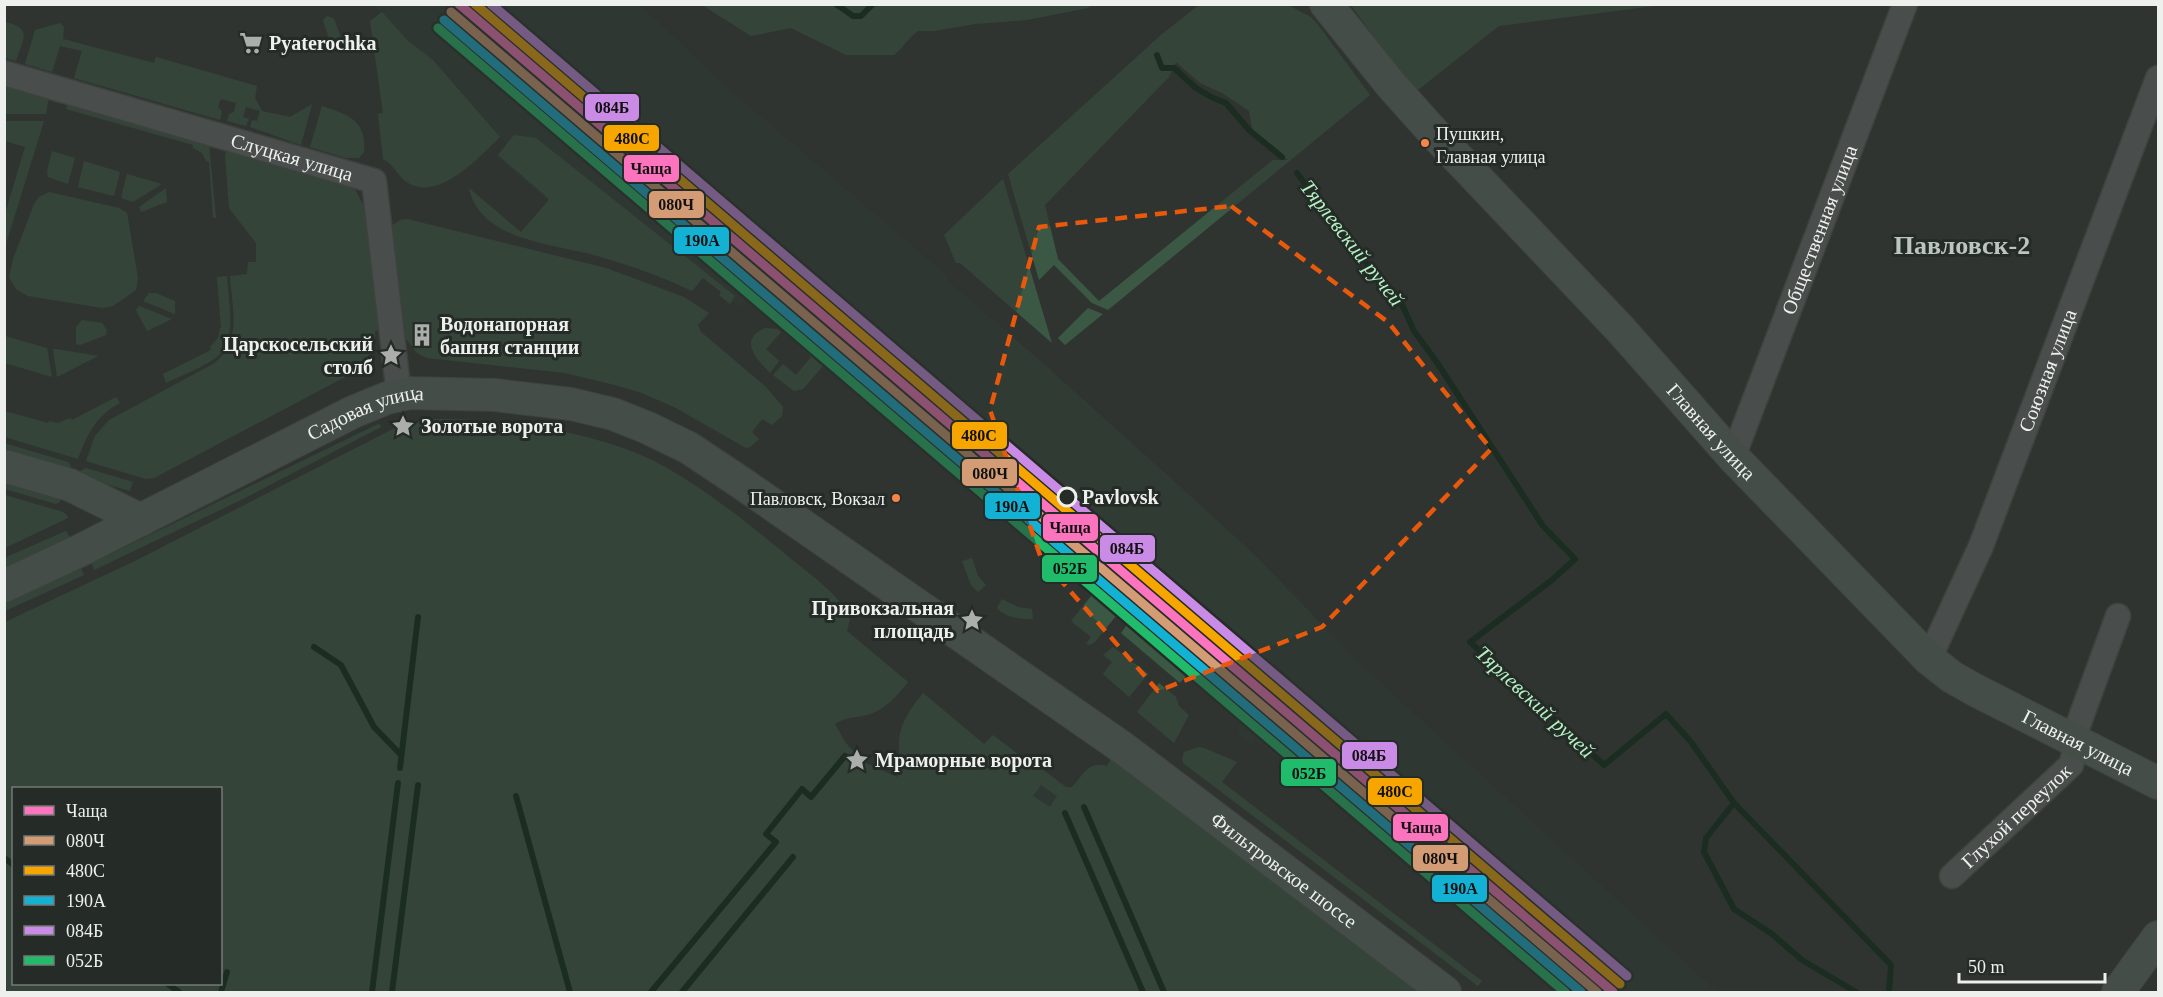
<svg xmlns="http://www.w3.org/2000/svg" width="2163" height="997" font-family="'Times New Roman',serif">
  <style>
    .built { fill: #303b33 }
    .green { fill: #3b5844; fill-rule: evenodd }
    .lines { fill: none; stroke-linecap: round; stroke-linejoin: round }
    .stream { stroke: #04230f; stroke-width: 6 }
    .minor-casing { stroke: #4f5250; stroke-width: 27 }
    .major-casing { stroke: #4f5250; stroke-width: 34 }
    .minor { stroke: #696c6a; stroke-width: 24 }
    .major { stroke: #616b64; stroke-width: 32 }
    .rail-1-casing { stroke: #252b26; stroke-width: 14 }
    .rail-2-casing { stroke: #252b26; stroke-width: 14 }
    .rail-3-casing { stroke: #252b26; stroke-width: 14 }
    .rail-4-casing { stroke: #252b26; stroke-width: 14 }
    .rail-5-casing { stroke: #252b26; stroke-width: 14 }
    .rail-6-casing { stroke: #252b26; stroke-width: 14 }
    .rail-1 { stroke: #fc73be; stroke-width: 9 }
    .rail-2 { stroke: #d39c74; stroke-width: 9 }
    .rail-3 { stroke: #f7a600; stroke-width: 9 }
    .rail-4 { stroke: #13b2d5; stroke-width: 9 }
    .rail-5 { stroke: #ca8be6; stroke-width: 9 }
    .rail-6 { stroke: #20bc6c; stroke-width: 9 }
    .marked { fill: none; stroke: #e8590c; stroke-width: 4.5; stroke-dasharray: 12 8; stroke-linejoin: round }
    .bus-dot { fill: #f8844c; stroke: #252b26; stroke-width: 2 }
    .stop-dot { fill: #252b26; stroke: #edf0ed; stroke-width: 3 }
    .labels { text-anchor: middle; stroke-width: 6; stroke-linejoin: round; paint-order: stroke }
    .bus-label { font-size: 18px; fill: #edf0ed; stroke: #252b26; text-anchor: start }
    .poi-label { font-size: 20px; font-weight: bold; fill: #edf0ed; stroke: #252b26; text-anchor: start }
    .street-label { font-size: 20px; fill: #edf0ed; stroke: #252b26 }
    .stop-label { font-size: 20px; font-weight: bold; fill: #edf0ed; stroke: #252b26; text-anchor: start }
    .water-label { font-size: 21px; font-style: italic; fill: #b4f2c6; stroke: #252b26 }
    .district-label { font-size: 26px; font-weight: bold; fill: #bdc5bf; stroke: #252b26 }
    .line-badge { stroke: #252b26; stroke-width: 2 }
    .pale-badge-label { font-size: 16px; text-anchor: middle; font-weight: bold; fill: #111 }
  </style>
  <rect width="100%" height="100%" fill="#303431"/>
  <path class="built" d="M374 5H640L727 88 945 274 950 283 1035 356 1194 499 1256 556 1361 665 1717 992H1570L1256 740 1251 745 1238 733 1240 723 1248 713 1096 583 1093 586 1074 569 1070 574 1000 515 1003 510 964 477 970 469 966 466 963 469 957 465 809 338 800 348 791 340 800 330 752 290 740 307 569 173 548 200 496 156 507 144 433 60 407 40Z
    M1041 784 1058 796 1050 807 1033 796Z"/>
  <path class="green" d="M702 5H1091L1088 8 1027 20 975 24 934 31H918C907 39 904 47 894 55H846L791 28 751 36Z
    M1199 5H1288L1311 17 1319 26 1370 95 1108 310 1092 303 1054 265 1039 280 1008 174 1162 34ZM1176 62 1200 83 1222 93 1249 111 1253 133 1288 160H1273L1099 301 1058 259 1045 205 1169 77Z
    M1351 5H1662L1499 26 1414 93Z
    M382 12 407 40 433 60 500 137C480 156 441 200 410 184 398 178 395 165 383 159L378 114 383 113 370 21Z
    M327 16 333 18 335 21 342 41 340 48 331 45 323 20Z
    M5 22C33 28 23 39 16 61L5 58Z
    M60 23 64 27 63 39 154 63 156 57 257 86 255 98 262 111 290 117 312 104 301 145 250 127 252 120 257 121 260 111 246 107 243 117 249 119 246 126 227 121 229 114 234 112 236 103 221 99 218 106 222 112 220 120 74 78 82 51 60 46 52 72 25 64 35 30Z
    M4 81 49 96 46 114H5Z
    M69 102 209 144 216 218H213L209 162 206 161 202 153 193 148V145L66 109Z
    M322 106C347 114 367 120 364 152L359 158H346L310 147Z
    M5 121H44L5 247V214L25 147 5 141Z
    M514 135 536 138 735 296 730 304 719 295 721 292 703 278 692 291C663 277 632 266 601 257 557 244 480 242 469 188L521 232 548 201V198L498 155Z
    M227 149 344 180 356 191 367 213 380 329 375 331C375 353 365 363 347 376L154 478 146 479 86 461 95 436 109 420 213 364C243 343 232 307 230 276L247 274 248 262H256V243L229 208 225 155Z
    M52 151 75 158 68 184 48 177 47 171Z
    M84 161 120 172 114 196 78 187Z
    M127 174 162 184 133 202 121 198Z
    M1003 179 1052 343 960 263H956L944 235Z
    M166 188 167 202 141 212 139 207Z
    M49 192 119 208 127 213 138 278 136 290 113 306 102 308 28 296 16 289 9 277 13 259 34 204 39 197Z
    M407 219 606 268 684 297 709 313 698 325 701 332 765 386 783 407 782 416 772 425 762 419 752 432 759 439 750 447 746 448 676 408 642 393 615 385 565 373 427 358 417 353 406 339 391 226 400 220Z
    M227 276C228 298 237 338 220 354 208 366 182 375 166 383L163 374 211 350 210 347 218 338 220 328H221L217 277Z
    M149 293H156L175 301V314L143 301Z
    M139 306 172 319 147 331 136 310Z
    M1088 308 1103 314 1065 345 1058 338Z
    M82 320 102 323 107 330 106 335 80 345 76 344V327Z
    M765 328 777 329 781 332 766 349 779 361 770 373C756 358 738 340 765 328Z
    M5 336 47 348 52 377 5 363Z
    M809 338 831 357 803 389 794 391 773 375 783 364 796 375 811 357 801 347Z
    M53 349H56L98 356 57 377Z
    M116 397 120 403C96 416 87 434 78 459L5 437V411L48 423 49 421 58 423 70 418 72 420Z
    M431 419C495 418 582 430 641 455 691 477 748 523 790 558 809 574 842 596 850 619L847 631 908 682C897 696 885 710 867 715 855 718 845 717 835 724L845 742 853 751 851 755 864 766 866 763 897 777C901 765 899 756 899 744 899 724 911 708 923 693L984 744 993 735 1028 762 1034 763 1066 787H1072C1083 775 1089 760 1107 766L1112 757 1419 992H5V622L133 562 393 429 413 422ZM1041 785 1057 796 1050 807 1033 796ZM14 788H220V984H14Z
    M378 424 381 425V427L243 499 94 570 92 563Z
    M4 443 68 462 71 466 69 474 5 454Z
    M86 468 133 482 130 491 78 476 80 471Z
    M4 478 62 495 60 502 56 504 5 489Z
    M5 495 63 512 67 515 68 518 5 548Z
    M66 531 71 539 5 570 4 558Z
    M972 558 978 576 986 585 978 592 971 585 962 561Z
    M81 568 84 575 5 611 4 602Z
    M1100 585 1124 606 1095 642 1090 645 1086 644 1091 637 1071 621Z
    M1002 599 1018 607 1032 609 1033 619C1020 619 1006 618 997 608Z
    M1134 615 1194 666 1180 683 1121 633Z
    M1113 647 1148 674 1129 697 1103 674 1112 662 1103 655Z
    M1159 683 1176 697 1179 706 1189 715 1174 743 1137 712Z
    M1199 747 1204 748 1237 762 1222 782 1482 981 1478 986 1183 763 1182 759 1184 752Z"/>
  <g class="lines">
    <path class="stream" d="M836 4 853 16H861L873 4
      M1157 55 1162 68H1174L1196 88 1213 98 1226 103 1249 130 1282 157
      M1297 173 1350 245 1400 300 1414 331 1438 364 1543 526 1575 559 1552 580 1470 642 1604 765 1666 714 1691 742 1734 803 1706 838 1704 852 1734 909 1772 934 1802 960 1856 992
      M314 647 341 665 374 727 401 755
      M400 768 418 617
      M516 796 570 992
      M1734 803 1891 965 1889 992
      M1084 807 1164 992
      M1065 813 1143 992
      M4 858 14 865
      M168 984 179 992
      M221 992 227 972
      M372 992 398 783
      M392 992 418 785
      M651 992 776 842 766 834 802 789 811 797 845 756
      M682 992 793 857"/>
    <g class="minor-casing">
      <g id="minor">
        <path id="s1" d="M4 73 374 181 399 395"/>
        <path id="s2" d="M1733 457 1905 4"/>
        <path id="s3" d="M1929 659 1981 546 2158 78"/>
        <path id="s4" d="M1952 876 2071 765 2074 754 2073 739 2118 616"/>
      </g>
    </g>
    <g class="major-casing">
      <g id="major">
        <path id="s5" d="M1326 4 1392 86 1434 133 1622 331 1733 457 1929 659 1952 677 1975 690 2158 783"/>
        <path d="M4 466 70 485 141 520"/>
        <path id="s6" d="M4 586 79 551 353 412 387 398 410 393 495 395 571 404 613 414 648 428 689 448 743 484 1123 748 1445 992"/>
        <path d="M2118 992 2158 937"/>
      </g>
    </g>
    <use href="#minor" class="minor"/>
    <use href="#major" class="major"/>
    <g class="rail-1-casing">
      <path id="rail-1" d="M459 4 1613 992"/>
    </g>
    <g class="rail-2-casing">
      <path id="rail-2" d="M451 12 1597 992"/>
    </g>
    <g class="rail-3-casing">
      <path id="rail-3" d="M475 4 1620 984"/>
    </g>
    <g class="rail-4-casing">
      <path id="rail-4" d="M444 20 1581 992"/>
    </g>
    <g class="rail-5-casing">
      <path id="rail-5" d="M491 4 1627 976"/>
    </g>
    <g class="rail-6-casing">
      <path id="rail-6" d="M438 28 1565 992"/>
    </g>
    <use href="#rail-1" class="rail-1"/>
    <use href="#rail-2" class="rail-2"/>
    <use href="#rail-3" class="rail-3"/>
    <use href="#rail-4" class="rail-4"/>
    <use href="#rail-5" class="rail-5"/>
    <use href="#rail-6" class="rail-6"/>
  </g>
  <path d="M0 0H2163V997H0ZM1231 206 1388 322 1491 449 1322 627 1158 691 1041 558 990 410 1039 227Z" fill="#303431" fill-opacity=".55" fill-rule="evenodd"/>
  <path class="marked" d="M1231 206 1388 322 1491 449 1322 627 1158 691 1041 558 990 410 1039 227Z"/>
  <defs>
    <g id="supermarket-bare" transform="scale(1.8)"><path d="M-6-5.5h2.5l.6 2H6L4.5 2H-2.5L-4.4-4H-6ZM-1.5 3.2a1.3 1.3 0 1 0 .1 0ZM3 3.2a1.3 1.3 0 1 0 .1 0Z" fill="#abaeab" stroke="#252b26" stroke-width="2.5" paint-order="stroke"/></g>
    <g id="building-bare" transform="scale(1.8)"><path d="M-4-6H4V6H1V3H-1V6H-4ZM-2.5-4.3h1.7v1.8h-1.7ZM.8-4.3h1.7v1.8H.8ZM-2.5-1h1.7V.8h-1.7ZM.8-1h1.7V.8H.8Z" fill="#abaeab" stroke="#252b26" stroke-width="2.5" paint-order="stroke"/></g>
    <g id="sight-bare" transform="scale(1.8)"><path d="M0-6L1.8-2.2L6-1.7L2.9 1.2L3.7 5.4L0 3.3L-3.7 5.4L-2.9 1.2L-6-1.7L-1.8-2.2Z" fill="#abaeab" stroke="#252b26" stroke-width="2.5" paint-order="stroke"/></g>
  </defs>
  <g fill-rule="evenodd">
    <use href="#supermarket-bare" x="251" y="43"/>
    <use href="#building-bare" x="422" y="335"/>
    <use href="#sight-bare" x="391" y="355"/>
    <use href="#sight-bare" x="403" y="426"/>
    <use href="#sight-bare" x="972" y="620"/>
    <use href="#sight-bare" x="857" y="760"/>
  </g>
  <g class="bus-dot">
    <circle cx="1425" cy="143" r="5"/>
    <circle cx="896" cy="498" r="5"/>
  </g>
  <circle class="stop-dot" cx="1067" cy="497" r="9"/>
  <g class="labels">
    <g class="bus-label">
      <text x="1436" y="140">Пушкин,<tspan x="1436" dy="23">Главная улица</tspan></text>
      <text x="885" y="505" text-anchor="end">Павловск, Вокзал</text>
    </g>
    <g class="poi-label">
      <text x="269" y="50">Pyaterochka</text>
      <text x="440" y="331">Водонапорная<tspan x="440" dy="23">башня станции</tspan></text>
      <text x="373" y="351" text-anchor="end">Царскосельский<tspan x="373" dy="23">столб</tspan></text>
      <text x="421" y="433">Золотые ворота</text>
      <text x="954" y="615" text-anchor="end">Привокзальная<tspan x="954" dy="23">площадь</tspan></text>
      <text x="875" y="767">Мраморные ворота</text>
    </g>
    <g class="street-label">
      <text dy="7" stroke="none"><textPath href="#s1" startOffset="300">Слуцкая улица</textPath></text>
      <text dy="7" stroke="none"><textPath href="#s2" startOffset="243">Общественная улица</textPath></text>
      <text dy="7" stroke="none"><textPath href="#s3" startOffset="312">Союзная улица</textPath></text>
      <text dy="7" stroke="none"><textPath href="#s6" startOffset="402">Садовая улица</textPath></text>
      <text dy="7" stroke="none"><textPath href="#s5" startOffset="576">Главная улица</textPath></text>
      <text dy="7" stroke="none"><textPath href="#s5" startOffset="1062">Главная улица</textPath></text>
      <text dy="7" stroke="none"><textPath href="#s4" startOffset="88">Глухой переулок</textPath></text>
      <text dy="7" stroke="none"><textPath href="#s6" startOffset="1468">Фильтровское шоссе</textPath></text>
    </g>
    <g class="stop-label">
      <text x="1082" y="504">Pavlovsk</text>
    </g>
    <g class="water-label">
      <text transform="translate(1352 243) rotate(52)" y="7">Тярлевский ручей</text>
      <text transform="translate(1535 702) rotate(43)" y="7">Тярлевский ручей</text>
    </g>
    <g class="district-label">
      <text x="1962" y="254">Павловск-2</text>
    </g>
  </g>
  <g class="line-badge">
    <rect x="584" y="93" width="56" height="29" rx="6" fill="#ca8be6"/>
    <rect x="603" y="124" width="57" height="28" rx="6" fill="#f7a600"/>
    <rect x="623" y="154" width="57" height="29" rx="6" fill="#fc73be"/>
    <rect x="648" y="190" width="57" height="29" rx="6" fill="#d39c74"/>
    <rect x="673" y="226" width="57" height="29" rx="6" fill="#13b2d5"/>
    <rect x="951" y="421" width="57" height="29" rx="6" fill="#f7a600"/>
    <rect x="961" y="458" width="57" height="29" rx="6" fill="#d39c74"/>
    <rect x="984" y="492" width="57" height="28" rx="6" fill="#13b2d5"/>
    <rect x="1042" y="513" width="57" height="29" rx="6" fill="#fc73be"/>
    <rect x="1099" y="534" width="57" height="29" rx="6" fill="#ca8be6"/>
    <rect x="1041" y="554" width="57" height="29" rx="6" fill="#20bc6c"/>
    <rect x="1341" y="741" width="57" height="29" rx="6" fill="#ca8be6"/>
    <rect x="1280" y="758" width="57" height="29" rx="6" fill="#20bc6c"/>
    <rect x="1367" y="777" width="56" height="29" rx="6" fill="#f7a600"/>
    <rect x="1392" y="813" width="57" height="29" rx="6" fill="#fc73be"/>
    <rect x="1412" y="844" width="57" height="28" rx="6" fill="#d39c74"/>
    <rect x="1431" y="874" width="57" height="29" rx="6" fill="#13b2d5"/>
  </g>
  <g class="pale-badge-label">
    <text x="612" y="113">084Б</text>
    <text x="632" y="144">480С</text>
    <text x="651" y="174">Чаща</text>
    <text x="676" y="210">080Ч</text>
    <text x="702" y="246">190А</text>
    <text x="979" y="441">480С</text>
    <text x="990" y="479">080Ч</text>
    <text x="1012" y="512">190А</text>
    <text x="1070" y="533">Чаща</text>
    <text x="1127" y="554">084Б</text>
    <text x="1070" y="574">052Б</text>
    <text x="1369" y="761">084Б</text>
    <text x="1309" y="779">052Б</text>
    <text x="1395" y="797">480С</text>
    <text x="1421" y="833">Чаща</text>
    <text x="1440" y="864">080Ч</text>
    <text x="1460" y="894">190А</text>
  </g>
  <rect width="2163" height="997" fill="none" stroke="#edf0ed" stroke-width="12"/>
  <rect x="12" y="787" width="210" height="198" fill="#252b26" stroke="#757a76" stroke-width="1.5"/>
  <rect x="24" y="806" width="30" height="9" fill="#fc73be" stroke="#757a76" stroke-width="1.5"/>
  <text x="66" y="817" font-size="18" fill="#edf0ed">Чаща</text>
  <rect x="24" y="836" width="30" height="9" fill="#d39c74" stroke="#757a76" stroke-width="1.5"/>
  <text x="66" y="847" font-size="18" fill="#edf0ed">080Ч</text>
  <rect x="24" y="866" width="30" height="9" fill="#f7a600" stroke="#757a76" stroke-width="1.5"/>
  <text x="66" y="877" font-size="18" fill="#edf0ed">480С</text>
  <rect x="24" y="896" width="30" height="9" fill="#13b2d5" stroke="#757a76" stroke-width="1.5"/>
  <text x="66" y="907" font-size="18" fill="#edf0ed">190А</text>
  <rect x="24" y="926" width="30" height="9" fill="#ca8be6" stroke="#757a76" stroke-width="1.5"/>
  <text x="66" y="937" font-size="18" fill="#edf0ed">084Б</text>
  <rect x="24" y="956" width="30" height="9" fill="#20bc6c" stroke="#757a76" stroke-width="1.5"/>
  <text x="66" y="967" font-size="18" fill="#edf0ed">052Б</text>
  <path d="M1959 973v9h146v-9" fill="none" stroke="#edf0ed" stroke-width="3"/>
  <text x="1968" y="973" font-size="18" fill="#edf0ed" stroke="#252b26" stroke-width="4.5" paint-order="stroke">50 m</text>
</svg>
